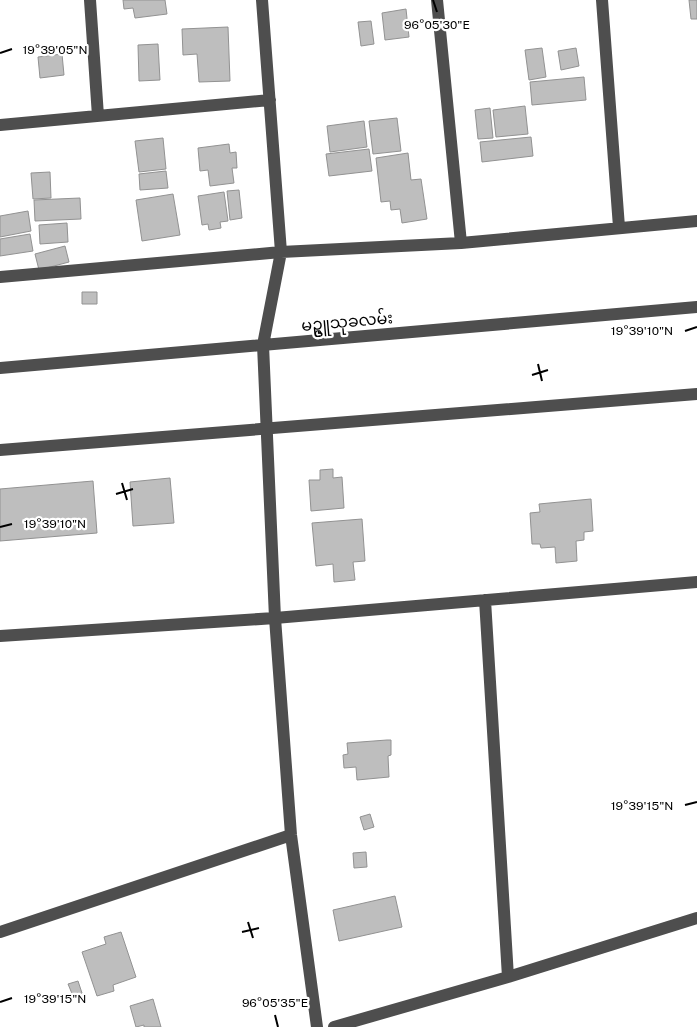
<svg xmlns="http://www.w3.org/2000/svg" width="697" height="1027" font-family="'Public Sans','Noto Sans Myanmar',sans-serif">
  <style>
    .building { fill: #bebebe; stroke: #929292 }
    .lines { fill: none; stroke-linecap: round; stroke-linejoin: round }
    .minor { stroke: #4e4e4e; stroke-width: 12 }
    .ticks { fill: none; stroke: #000; stroke-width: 2 }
    .labels { text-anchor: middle; stroke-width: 4.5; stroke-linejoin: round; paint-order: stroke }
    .street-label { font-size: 16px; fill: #000; stroke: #fff }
    .ticks-label { font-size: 12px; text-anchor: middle; fill: #000; stroke: #fff; stroke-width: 4.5; stroke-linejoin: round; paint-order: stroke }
  </style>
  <rect width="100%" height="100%" fill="#fff"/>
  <path class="building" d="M123 0H165L167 14 135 18 133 8 124 9Z
    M689 0H697V19H691Z
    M406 9 409 37 385 40 382 13Z
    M371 21 374 44 361 46 358 22Z
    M228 27 230 81 199 82 197 54 183 55 182 29Z
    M158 44 160 80 139 81 138 45Z
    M542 48 546 77 529 80 525 50Z
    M576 48 579 66 561 70 558 51Z
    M62 54 64 75 40 78 38 57Z
    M584 77 586 100 532 105 530 82Z
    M525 106 528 134 496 137 493 110Z
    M490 108 493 138 478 139 475 110Z
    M397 118 401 151 373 154 369 121Z
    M364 121 367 147 330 152 327 126Z
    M531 137 533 156 482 162 480 142Z
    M163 138 166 169 139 172 135 141Z
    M229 144 230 153 236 152 237 168H232L234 183 210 186 208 170 200 171 198 148Z
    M369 149 372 171 329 176 326 154Z
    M408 153 411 180 421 179 427 219 402 223 400 209 391 210 390 201 381 202 376 158Z
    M166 171 168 188 140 190 139 174Z
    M50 172 51 198 33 199 31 173Z
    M239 190 242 218 230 220 227 191Z
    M224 192 228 221 220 222 221 228 209 230 208 224 202 225 198 196Z
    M173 194 180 235 142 241 136 200Z
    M80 198 81 219 35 221 34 200Z
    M28 211 31 231 0 237V216Z
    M67 223 68 242 40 244 39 225Z
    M30 234 33 251 0 256V239Z
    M65 246 69 262 39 270 35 254Z
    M82 292H97V304H82Z
    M333 469V478L342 477 344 508 311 511 309 480H320V470Z
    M170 478 174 523 133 526 130 482Z
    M93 481 97 533 0 541V489Z
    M591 499 593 531 584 532V540L576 541 577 561 556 563 555 547 541 548 540 544H532L530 513 540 512 539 504Z
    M362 519 365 561 353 562 355 580 334 582 333 564 316 566 312 523Z
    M387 740H391V755L388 756 389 777 357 780 356 767 344 768 343 755 348 754 347 743Z
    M370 814 374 827 364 830 360 817Z
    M366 852 367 867 354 868 353 853Z
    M395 896 402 927 339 941 333 910Z
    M121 932 136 977 113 985 114 991 97 996 82 952 106 944 104 937Z
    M78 981 82 993 73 996 68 984Z
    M153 999 161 1027H144V1025L136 1027 130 1006Z"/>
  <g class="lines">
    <path class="minor" d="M90 0 98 116
      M262 0 281 252 263 345 275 618 291 835 317 1027
      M437 0 461 243
      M602 0 619 227
      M0 125 270 100
      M0 277 281 252 461 243 697 221
      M0 368 697 307
      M0 450 697 394
      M485 600 508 977
      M0 636 275 618 697 582
      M0 932 291 835
      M334 1027 508 977 697 918"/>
  </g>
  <path class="ticks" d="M433 0 437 12M0 53 12 49M685 331 697 327M538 364 542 381M532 375 548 370M122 483 127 500M116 494 133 489M0 527 12 524M685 805 697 802M248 922 253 938M242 932 259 928M0 1002 12 998M275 1015 278 1027"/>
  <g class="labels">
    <g class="street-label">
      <text transform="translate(347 321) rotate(-5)" y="6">မဥ္ဇူသုခလမ်း</text>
    </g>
  </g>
  <g class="ticks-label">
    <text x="437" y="29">96°05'30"E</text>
    <text x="55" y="54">19°39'05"N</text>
    <text x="642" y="335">19°39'10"N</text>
    <text x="55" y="528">19°39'10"N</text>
    <text x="642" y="810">19°39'15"N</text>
    <text x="55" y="1003">19°39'15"N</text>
    <text x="275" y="1007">96°05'35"E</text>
  </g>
</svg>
